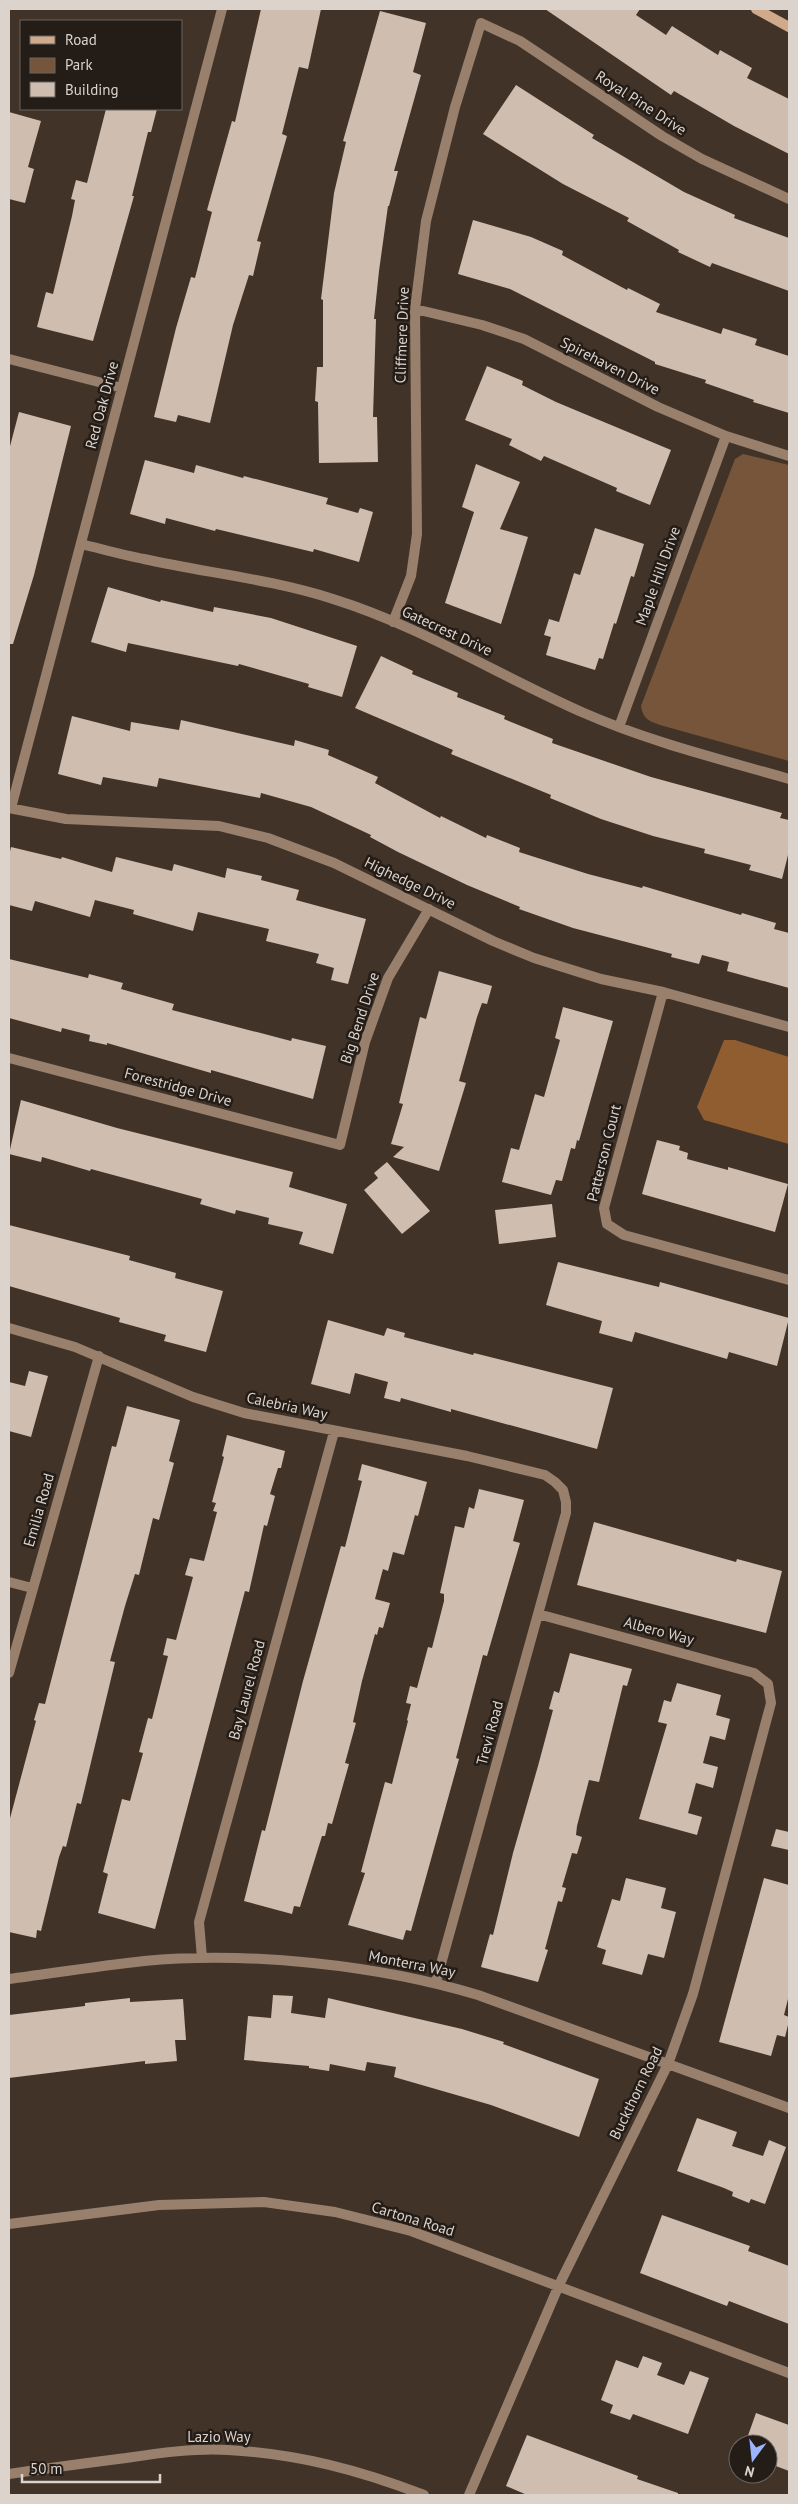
<svg xmlns="http://www.w3.org/2000/svg" width="798" height="2504" font-family="'PT Sans',sans-serif">
  <style>
    .green { fill: #76553a }
    .forest { fill: #905d30 }
    .building { fill: #cfbdaf }
    .lines { fill: none; stroke-linecap: round; stroke-linejoin: round }
    .street { stroke: #98806d; stroke-width: 10 }
    .secondary { stroke: #d0aa8c; stroke-width: 10 }
    .labels { text-anchor: middle; stroke-width: 5; stroke-linejoin: round; paint-order: stroke }
    .street-label { font-size: 15px; fill: #dcd3cc; stroke: #231c17 }
  </style>
  <rect width="100%" height="100%" fill="#413328"/>
  <path class="green" d="M743 454 789 465V761L660 725C649 721 643 719 641 706L735 459Z"/>
  <path class="forest" d="M724 1040H735L789 1057V1144L704 1120 697 1107Z"/>
  <path class="building" d="M261 9H321L308 69 299 67 282 134 287 136 257 241 261 242 253 276 249 275 233 325 210 423 178 415 176 422 154 417 176 328 191 277 195 278 212 212 207 210 232 121 235 122Z
    M545 9H640L636 15 666 35 672 26 718 55 720 50 752 68 747 78 789 99V154L734 126 674 91 671 95Z
    M380 11 426 23 413 72 421 75 394 171H398L389 206H388L379 271 374 319H376L373 417H377L378 462 319 463 318 402 315 401 317 367H323V300L321 299 334 193 346 142 343 141Z
    M516 85 594 135 592 138 684 192 735 215 734 218 789 238V291L712 263 710 267 678 252 679 250 627 221 629 218 563 184 483 134Z
    M106 109H157L151 132H148L132 196H134L93 341 37 327 46 292 53 294 72 216 75 200 71 199 76 180 87 183Z
    M9 112 41 121 28 167 34 169 25 203 9 199Z
    M473 220 531 237 563 251 562 255 627 290 628 288 660 304 656 312 721 334 723 328 757 339 755 345 789 356V413L753 402 754 400 705 383 706 380 655 364V362L510 289 458 274Z
    M487 366 523 381 522 385 556 402 671 450 650 505 616 491 617 488 544 456 541 461 509 445 512 439 465 420Z
    M19 412 71 426 34 575 13 644H9V450Z
    M145 460 194 473 196 465 243 478 244 476 328 498 326 504 358 513 360 508 373 512 359 562 314 549 313 552 216 529 215 531 166 518 165 524 130 514Z
    M476 464 520 482 500 529 528 537 501 624 445 603 474 512 462 507Z
    M595 528 644 544 634 577 631 576 616 624 614 623 603 659 599 658 595 670 546 655 551 637 544 635 549 619 559 622 574 573 580 575Z
    M108 587 160 602 161 600 213 612 214 607 271 618 357 646 342 697 308 687 309 684 239 664 238 666 128 643 126 652 91 642Z
    M381 656 413 671 412 674 458 693 457 697 505 716 504 719 553 739 552 743 651 777 782 813 780 818 789 820V851L782 879 749 870 751 865 704 853 705 849 653 836 601 819 550 798 551 795 451 754 453 750 355 708Z
    M72 716 130 731 131 722 179 730 181 720 294 746 295 740 329 750 328 755 378 777 375 783 440 818 441 816 486 838 487 835 520 848 519 852 588 874 642 888 643 886 741 915 742 913 776 923 774 929 789 933V988L727 971 729 962 702 955 699 964 671 957 672 954 573 928 519 909 520 907 467 885 398 852 370 837 371 835 311 807 261 793 260 798 159 778 157 787 103 777 101 785 58 774Z
    M11 847 61 859 62 857 112 872 116 857 172 871 174 864 225 878 227 868 262 876 261 880 299 890 296 900 366 919 348 984 331 980 334 968 316 963 319 954 266 941 269 929 198 912 193 931 133 914 134 910 95 900 90 917 35 901 32 911 9 905V856Z
    M9 959 88 978 89 974 123 983 121 989 174 1004 172 1010 291 1041 292 1038 326 1046 313 1099 211 1070V1073L107 1043V1045L89 1041 90 1035 62 1028 61 1032 9 1018Z
    M439 971 492 986 487 1004 482 1003 477 1017 459 1081 466 1083 439 1171 393 1157 404 1147 391 1144 403 1104 399 1103 420 1017 426 1019Z
    M563 1007 613 1021 579 1141 577 1140 575 1149 571 1148 562 1181 556 1180 551 1195 502 1182 511 1148 519 1150 535 1094 544 1097 560 1040 555 1038Z
    M21 1100 117 1128 293 1172 289 1187 347 1204 333 1254 299 1244 303 1232 268 1224 269 1218 236 1210 235 1214 200 1204 202 1199 91 1169 90 1171 42 1157 41 1162 9 1154Z
    M657 1140 680 1146 679 1150 688 1153 687 1159 728 1170V1167L788 1184 775 1232 642 1194Z
    M387 1162 430 1211 402 1234 364 1190 378 1178 374 1173Z
    M552 1204 556 1237 499 1244 495 1210Z
    M9 1225 130 1256 129 1260 176 1273 175 1278 223 1291 206 1352 164 1341 166 1335 119 1322 120 1318 9 1286Z
    M558 1262 659 1287 660 1282 789 1318 777 1366 729 1352 727 1359 635 1332 632 1342 599 1333 602 1321 546 1305Z
    M328 1320 384 1336 387 1328 405 1333 404 1337 473 1355 474 1353 613 1388 597 1449 451 1409V1412L401 1398 400 1402 384 1398 388 1382 355 1373 350 1394 311 1384Z
    M29 1371 48 1376 31 1437 9 1431V1382L25 1386Z
    M127 1406 180 1420 169 1461 174 1463 159 1520 153 1518 139 1575 135 1574 125 1606 110 1661 115 1662 81 1804 77 1803 66 1847 63 1846 59 1857 41 1931 37 1930 36 1938 9 1932V1822L36 1721 34 1720 39 1703 45 1704 112 1446 116 1447Z
    M227 1435 285 1451 281 1468H278L270 1494 275 1496 267 1526 264 1525 249 1592 245 1591 155 1929 98 1913 108 1874 103 1872 122 1799 130 1801 143 1753 139 1752 148 1718 152 1719 168 1656 163 1655 167 1638 176 1640 193 1577 185 1575 190 1558 204 1561 217 1512 213 1511 216 1503 212 1502 224 1457 222 1456Z
    M362 1464 427 1482 418 1516 415 1515 404 1555 393 1552 388 1571 383 1569 375 1599 390 1603 383 1628 379 1627 377 1635 375 1634 362 1681 353 1722 356 1723 345 1763 349 1764 332 1824 328 1823 325 1836H322L300 1907 294 1906 292 1914 244 1901 262 1830 265 1831 303 1681 341 1546 345 1547 362 1481 358 1480Z
    M479 1489 524 1500 513 1541 520 1543 487 1656 483 1655 456 1758 459 1759 411 1931 406 1930 403 1940 348 1925 365 1873 361 1872 385 1782 392 1784 408 1721 407 1720 411 1704 406 1703 410 1686 417 1688 428 1647 432 1648 444 1601V1594L440 1593 455 1526 464 1528 469 1507 474 1509Z
    M594 1522 736 1562 737 1559 782 1571 766 1633 577 1585Z
    M570 1653 632 1669 627 1686 623 1685 599 1782 589 1780 577 1826 576 1835 582 1837 577 1854 572 1853 562 1887 566 1888 562 1902 558 1901 545 1949 548 1950 538 1982 481 1967 490 1934 493 1935 513 1853 538 1766 553 1710 549 1709 554 1691 559 1693Z
    M677 1683 721 1695 716 1715 730 1719 725 1740 710 1736 703 1763 718 1767 713 1788 696 1783 688 1813 702 1817 697 1835 639 1819 667 1724 658 1722 664 1700 671 1702Z
    M776 1829 789 1832V1850L771 1846Z
    M626 1878 666 1888 661 1908 676 1912 664 1958 648 1954 642 1975 602 1964 606 1950 597 1947 612 1899 620 1901Z
    M764 1878 789 1885V1995L784 2015 789 2017V2021L785 2037 777 2035 771 2056 719 2042Z
    M273 1995 293 1996 291 2013 325 2018 328 1998 462 2029 504 2042 503 2044 599 2079 579 2137 491 2105 394 2077 396 2067 367 2062 365 2071 330 2064 329 2071 309 2068V2066L244 2060 248 2016 271 2018Z
    M130 1998V2002L183 1999 186 2040H175L177 2061 145 2064V2061L9 2078V2015L85 2006V2003Z
    M697 2118 737 2132 732 2146 763 2156 769 2140 786 2147 765 2204 751 2199 749 2203 732 2196 733 2192 724 2188 677 2171Z
    M662 2215 750 2246 748 2251 789 2266V2324L729 2301 727 2306 640 2273Z
    M643 2356 662 2363 657 2375 684 2385 690 2371 709 2378 688 2434 633 2414 630 2420 610 2413 613 2405 601 2400 616 2360 638 2368Z
    M756 2413 789 2425V2471L768 2463V2444H745Z
    M527 2435 638 2476 637 2479 678 2493V2495H527L506 2486Z"/>
  <g class="lines">
    <path class="street" d="M415 309 482 325 524 339 658 407 726 436 789 456
      M9 359 122 388
      M81 544C102 549 123 555 144 559 207 573 271 579 333 599 420 626 500 676 584 713 650 742 720 759 789 779
      M393 622 411 576 417 534 415 309 426 221 455 107 481 23 520 41 662 136 702 159 789 199
      M619 727 726 436
      M9 808 66 819 219 826 268 838 334 863 493 941 534 958 601 979 663 992 789 1027
      M11 808 222 9
      M663 992 604 1208 607 1224 624 1235 789 1280
      M9 1058 340 1145 365 1042 388 978 429 909
      M9 1328 75 1347 193 1397 244 1413 467 1456 545 1475 555 1482 563 1490 566 1502V1513L436 1982
      M9 1582 32 1588
      M9 1673 99 1356
      M202 1958 199 1922 334 1432
      M9 1979C54 1973 99 1966 144 1961 249 1951 378 1965 478 1995L789 2108
      M9 2224 159 2205 264 2202 335 2212 411 2231 789 2373
      M9 2474C48 2468 87 2463 126 2458 159 2453 195 2448 228 2450 299 2454 359 2470 424 2495
      M469 2495 559 2285 668 2064 693 1994 771 1703 768 1684 754 1673 538 1614"/>
    <path class="secondary" d="M756 9 789 27"/>
  </g>
  <g class="labels">
    <g class="street-label">
      <text transform="translate(641 103) rotate(33)" y="5">Royal Pine Drive</text>
      <text transform="translate(402 335) rotate(-88)" y="5">Cliffmere Drive</text>
      <text transform="translate(610 366) rotate(27)" y="5">Spirehaven Drive</text>
      <text transform="translate(102 405) rotate(-75)" y="5">Red Oak Drive</text>
      <text transform="translate(658 576) rotate(-70)" y="5">Maple Hill Drive</text>
      <text transform="translate(447 631) rotate(25)" y="5">Gatecrest Drive</text>
      <text transform="translate(410 883) rotate(26)" y="5">Highedge Drive</text>
      <text transform="translate(360 1018) rotate(-72)" y="5">Big Bend Drive</text>
      <text transform="translate(178 1087) rotate(15)" y="5">Forestridge Drive</text>
      <text transform="translate(604 1153) rotate(-76)" y="5">Patterson Court</text>
      <text transform="translate(287 1406) rotate(12)" y="5">Calebria Way</text>
      <text transform="translate(39 1510) rotate(-74)" y="5">Emilia Road</text>
      <text transform="translate(659 1631) rotate(15)" y="5">Albero Way</text>
      <text transform="translate(247 1690) rotate(-75)" y="5">Bay Laurel Road</text>
      <text transform="translate(490 1733) rotate(-75)" y="5">Trevi Road</text>
      <text transform="translate(412 1964) rotate(11)" y="5">Monterra Way</text>
      <text transform="translate(636 2093) rotate(-64)" y="5">Buckthorn Road</text>
      <text transform="translate(413 2219) rotate(17)" y="5">Cartona Road</text>
      <text x="219" y="2442">Lazio Way</text>
    </g>
  </g>
  <rect width="798" height="2504" fill="none" stroke="#dcd3cc" stroke-width="20"/>
  <rect x="20" y="20" width="162" height="90" fill="#231c17" stroke="#6d655f"/>
  <rect x="30" y="36" width="25" height="8" fill="#d0aa8c" stroke="#6d655f"/>
  <text x="65" y="45" font-size="15" fill="#dcd3cc">Road</text>
  <rect x="30" y="58" width="25" height="15" fill="#76553a" stroke="#6d655f"/>
  <text x="65" y="70" font-size="15" fill="#dcd3cc">Park</text>
  <rect x="30" y="82" width="25" height="15" fill="#cfbdaf" stroke="#6d655f"/>
  <text x="65" y="95" font-size="15" fill="#dcd3cc">Building</text>
  <g transform="translate(753 2459) rotate(195)"><circle r="24" fill="#231c17" stroke="#6d655f"/>
  <path d="M0-4L9 19L0 12L-9 19Z" fill="#9cb4fd"/>
  <text y="-8" font-size="14" font-weight="bold" text-anchor="middle" fill="#dcd3cc">N</text>
  </g>
  <path d="M22 2474v8h138v-8" fill="none" stroke="#dcd3cc" stroke-width="2.5"/>
  <text x="30" y="2474" font-size="15" fill="#dcd3cc" stroke="#231c17" stroke-width="4" paint-order="stroke">50 m</text>
</svg>
